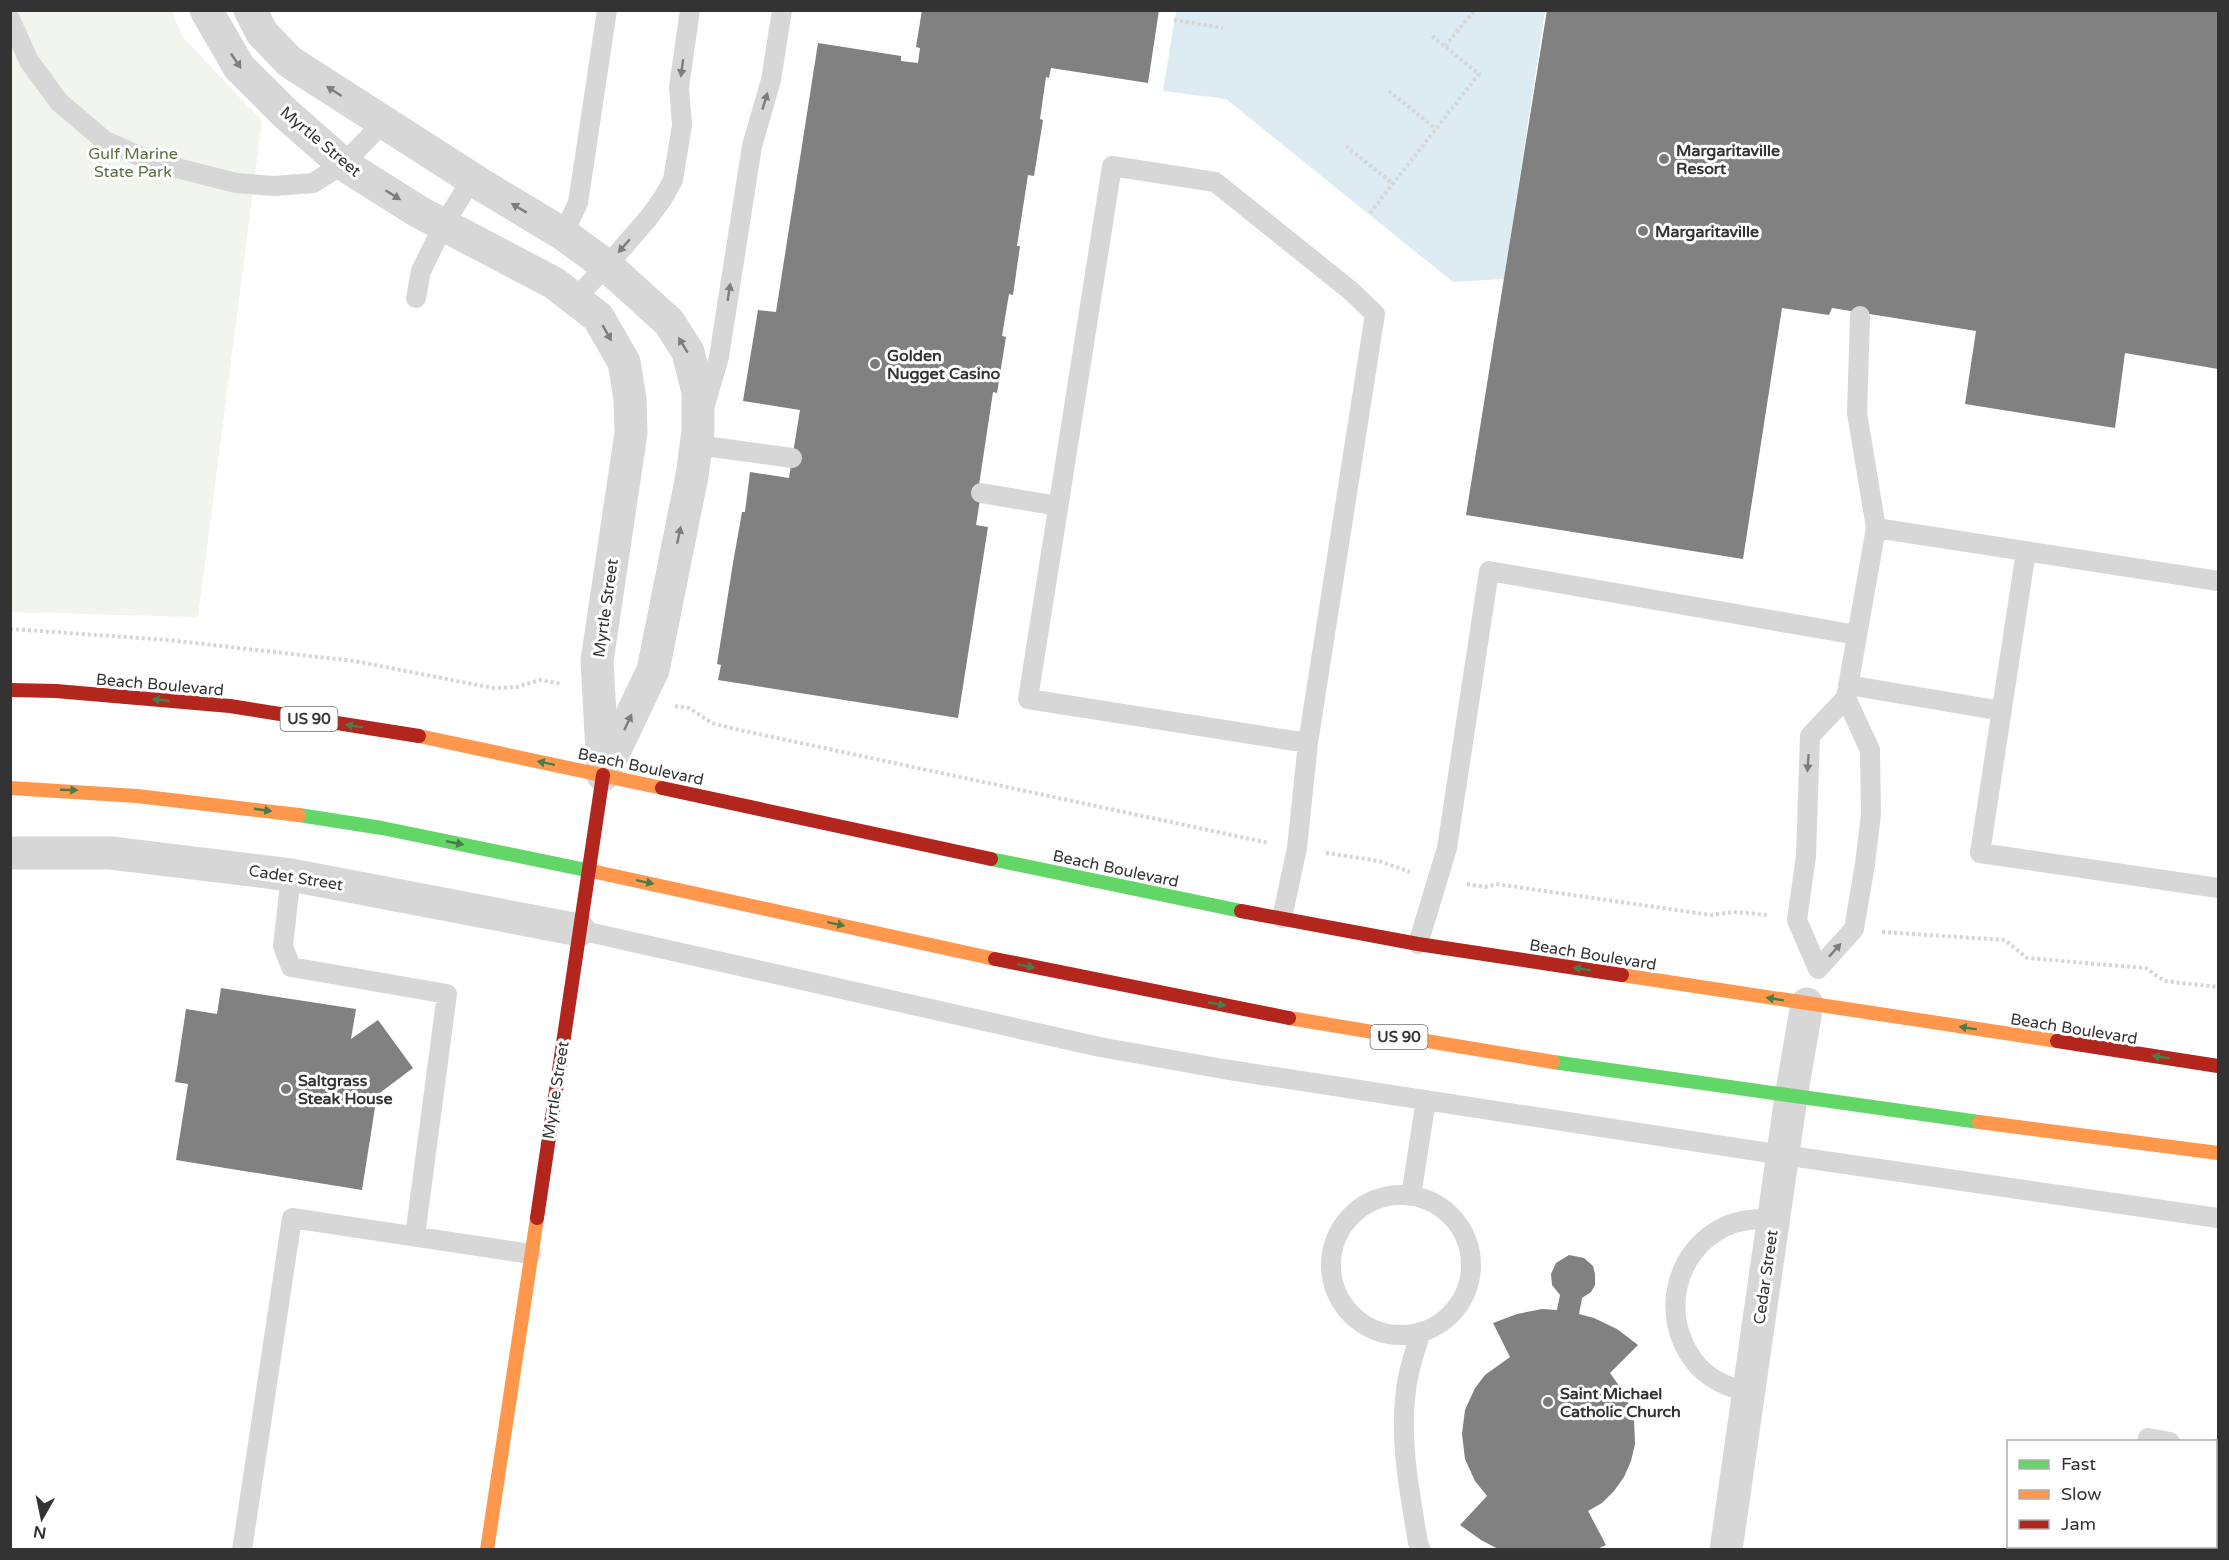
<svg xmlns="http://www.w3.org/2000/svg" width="2229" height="1560" font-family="'Varela Round',sans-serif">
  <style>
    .green { fill: #f1f5ed }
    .water { fill: #ddebf3 }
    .building { fill: #818181 }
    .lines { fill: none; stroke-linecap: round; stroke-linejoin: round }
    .path { stroke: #d6d6d6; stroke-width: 4; stroke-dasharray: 3 3; stroke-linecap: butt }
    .lane { stroke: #d7d7d7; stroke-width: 20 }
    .street { stroke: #d7d7d7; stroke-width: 33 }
    .fast { stroke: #63d668; stroke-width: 14 }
    .slow { stroke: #ff974d; stroke-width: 14 }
    .jam { stroke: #b3261e; stroke-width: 14 }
    .oneway { fill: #7d7d7d }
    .oneway2 { fill: #497c4b }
    .poi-dot { fill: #7a7a7a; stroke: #fff; stroke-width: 2 }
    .labels { text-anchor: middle; stroke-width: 6; stroke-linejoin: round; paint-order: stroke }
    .shield { fill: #fff; stroke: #707070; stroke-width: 1.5 }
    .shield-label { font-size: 15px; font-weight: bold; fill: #333 }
    .street-label { font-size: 16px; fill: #333; stroke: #fff }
    .poi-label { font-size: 16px; font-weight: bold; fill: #333; stroke: #fff; text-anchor: start }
    .park-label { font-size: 16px; fill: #56703f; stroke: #fff }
  </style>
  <rect width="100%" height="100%" fill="#fff"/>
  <path class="green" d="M11 11H172L182 36 262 121 198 617 11 612Z"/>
  <path class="water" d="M1176 11H1545L1504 279 1453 282 1226 99 1163 91Z"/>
  <path class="building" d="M922 10H1159L1148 83 1051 68 1049 78 1046 77 1040 119 1043 120 1034 176 1028 175 1017 246H1020L1013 295 1009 294 1002 336 1006 337 997 393 993 392 979 485 981 493 976 525 988 527 958 718 718 680 721 665 717 664 733 563 742 512H745L750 472 789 478 800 410 743 401 758 310 776 312 818 43 901 56V61L918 63 920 48 916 47Z
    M1547 10H2218V369L2125 353 2115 428 1965 404 1976 331 1832 308 1829 315 1782 308 1743 559 1466 515Z
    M221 988 356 1009 351 1039 378 1020 413 1068 377 1095 362 1190 176 1160 188 1084 175 1082 186 1009 217 1014Z
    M1569 1255 1584 1258 1593 1266 1595 1274V1285L1591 1292 1582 1298 1579 1314 1594 1318 1617 1329 1638 1345 1610 1373 1625 1394 1634 1419 1635 1444 1631 1461 1624 1477 1614 1491 1602 1503 1588 1511 1606 1545 1595 1550H1500L1481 1540 1460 1525 1487 1496 1475 1481 1465 1459 1462 1434 1465 1410 1475 1388 1485 1375 1510 1357 1493 1323 1517 1314 1542 1309 1557 1310 1560 1295 1552 1285 1551 1274 1556 1263Z"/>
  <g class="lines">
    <path class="path" d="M1174 20 1223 28
      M1445 46 1475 10
      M1389 91 1436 129
      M1346 146 1393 184
      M1370 213 1479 74 1432 36
      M10 629 168 640 354 661 493 688 517 687 540 680 562 684
      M675 706 689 708 712 723 735 729 1269 843
      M1326 853 1379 861 1410 872
      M1467 884 1485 887 1496 884 1711 915 1733 912 1768 915
      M1882 932 2005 940 2027 958 2146 968 2164 981 2218 987"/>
    <path class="lane" d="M10 19 29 61 59 102 105 141 153 162 236 183 274 186 313 183 343 164 383 123
      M563 234 578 203 607 10
      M416 298 421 271 444 224 472 179
      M575 298 607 266 650 216 663 198 673 180 682 125 679 87 690 10
      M1860 316 1857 413 1876 528
      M705 405 719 357 752 146 771 80 782 10
      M697 445 792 458
      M981 493 1058 506
      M2026 551 1980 853 2218 888
      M1848 685 2002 711
      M1846 698 1810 736 1806 856 1797 920 1818 969 1854 929 1865 864 1871 814 1870 750 1846 698 1876 528 2218 581
      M291 875 283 946 291 967 447 994 415 1236
      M1282 918 1297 848 1308 743 1375 314 1351 291 1215 182 1112 166 1028 699 1308 743
      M579 930 1100 1047 1223 1069 1783 1155 2218 1218
      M1418 944 1447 848 1489 571 1857 635
      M1331 1265a70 70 0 1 1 140 0a70 70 0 1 1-140 0Z
      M1411 1196 1426 1100
      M1749 1393C1728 1387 1707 1379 1694 1361 1660 1316 1674 1252 1724 1227 1740 1219 1757 1219 1774 1219
      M2147 1442 2148 1438 2170 1442
      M2216 1449H2218
      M242 1550 292 1218 531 1254
      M1421 1550 1418 1543C1410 1493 1399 1441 1406 1390 1408 1370 1415 1351 1421 1332
      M2133 1550V1546"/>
    <path class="street" d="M206 10 239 67 285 113 343 164 419 212 554 283 598 317 624 362 630 399 631 433 597 661 603 770
      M250 10 262 33 290 62 480 184 563 234 607 266 669 322 688 352 698 392V431L692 476 653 670 603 775
      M10 853H111L291 875 579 930
      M1726 1550 1791 1097 1807 1004"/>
    <path class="fast" d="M299 815 382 828 596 872
      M991 859 1241 911
      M1553 1062 1979 1122"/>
    <path class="slow" d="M419 736 662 788
      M10 788 137 796 299 815
      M596 872 995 959
      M1622 975 2057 1041
      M1289 1018 1553 1062
      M1979 1122 2218 1153
      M487 1550 537 1218"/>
    <path class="jam" d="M10 690 56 691 230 706 419 736
      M662 788 991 859
      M1241 911 1418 944 1622 975
      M995 959 1289 1018
      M2057 1041 2218 1066
      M537 1218 603 775"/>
  </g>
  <defs><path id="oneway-solid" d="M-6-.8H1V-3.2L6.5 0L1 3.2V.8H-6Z" transform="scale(1.5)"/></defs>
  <g class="oneway">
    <use href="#oneway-solid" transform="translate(236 61) rotate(56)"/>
    <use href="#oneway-solid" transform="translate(682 68) rotate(98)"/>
    <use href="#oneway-solid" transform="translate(334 91) rotate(-147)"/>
    <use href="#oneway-solid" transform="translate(765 101) rotate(-73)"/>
    <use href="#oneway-solid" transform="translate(393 195) rotate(32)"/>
    <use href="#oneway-solid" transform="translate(519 208) rotate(-149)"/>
    <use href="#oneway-solid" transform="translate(624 246) rotate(131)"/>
    <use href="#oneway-solid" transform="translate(729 292) rotate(-81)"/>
    <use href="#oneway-solid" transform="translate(607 333) rotate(60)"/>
    <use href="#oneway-solid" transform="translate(683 345) rotate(-121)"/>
    <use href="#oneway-solid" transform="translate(679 535) rotate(-78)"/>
    <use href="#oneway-solid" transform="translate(628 722) rotate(-65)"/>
    <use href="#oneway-solid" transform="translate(1808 763) rotate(94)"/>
    <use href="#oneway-solid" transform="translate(1835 950) rotate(-48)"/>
  </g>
  <g class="oneway2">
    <use href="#oneway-solid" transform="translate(161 700) rotate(-175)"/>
    <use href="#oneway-solid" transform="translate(354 726) rotate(-171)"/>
    <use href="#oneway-solid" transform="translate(546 763) rotate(-168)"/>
    <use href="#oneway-solid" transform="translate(69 790) rotate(2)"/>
    <use href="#oneway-solid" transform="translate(263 810) rotate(8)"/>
    <use href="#oneway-solid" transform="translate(455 843) rotate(11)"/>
    <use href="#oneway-solid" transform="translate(645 882) rotate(12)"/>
    <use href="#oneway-solid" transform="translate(836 924) rotate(12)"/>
    <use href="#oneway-solid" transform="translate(1026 966) rotate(12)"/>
    <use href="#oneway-solid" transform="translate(1582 969) rotate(-171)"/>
    <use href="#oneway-solid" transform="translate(1775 999) rotate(-171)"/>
    <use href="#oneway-solid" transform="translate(1217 1004) rotate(11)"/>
    <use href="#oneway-solid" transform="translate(1968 1028) rotate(-171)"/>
    <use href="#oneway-solid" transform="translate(2161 1057) rotate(-171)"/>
  </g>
  <g class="poi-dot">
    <circle cx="1664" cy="159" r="6"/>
    <circle cx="1643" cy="231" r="6"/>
    <circle cx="875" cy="364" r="6"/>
    <circle cx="286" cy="1089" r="6"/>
    <circle cx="1548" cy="1402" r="6"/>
  </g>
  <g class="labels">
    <g class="shield">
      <rect x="280.5" y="707" width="57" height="24" rx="4.5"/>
      <rect x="1370.5" y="1025" width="57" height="24" rx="4.5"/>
    </g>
    <g class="shield-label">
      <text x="309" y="724">US 90</text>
      <text x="1399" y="1042">US 90</text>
    </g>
    <g class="street-label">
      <text transform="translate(321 141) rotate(40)" y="6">Myrtle Street</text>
      <text transform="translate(605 608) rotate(-82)" y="6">Myrtle Street</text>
      <text transform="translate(160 684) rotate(5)" y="6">Beach Boulevard</text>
      <text transform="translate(641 766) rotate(12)" y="6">Beach Boulevard</text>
      <text transform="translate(1116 868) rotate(12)" y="6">Beach Boulevard</text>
      <text transform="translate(296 877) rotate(9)" y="6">Cadet Street</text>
      <text transform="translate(1593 954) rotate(9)" y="6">Beach Boulevard</text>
      <text transform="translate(2074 1028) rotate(9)" y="6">Beach Boulevard</text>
      <text transform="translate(555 1090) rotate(-81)" y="6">Myrtle Street</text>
      <text transform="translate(1765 1277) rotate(-82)" y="6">Cedar Street</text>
    </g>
    <g class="poi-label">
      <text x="1676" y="156">Margaritaville<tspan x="1676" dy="18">Resort</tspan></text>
      <text x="1655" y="237">Margaritaville</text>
      <text x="887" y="361">Golden<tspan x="887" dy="18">Nugget Casino</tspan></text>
      <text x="298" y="1086">Saltgrass<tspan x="298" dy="18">Steak House</tspan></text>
      <text x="1560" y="1399">Saint Michael<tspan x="1560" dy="18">Catholic Church</tspan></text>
    </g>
    <g class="park-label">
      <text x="133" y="159">Gulf Marine<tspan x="133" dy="18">State Park</tspan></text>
    </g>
  </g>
  <rect width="2229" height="1560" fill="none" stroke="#333333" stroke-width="24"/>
  <rect x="2007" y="1440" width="210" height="108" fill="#ffffff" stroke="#adadad" stroke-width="1.5"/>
  <rect x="2019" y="1460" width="30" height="9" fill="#63d668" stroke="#adadad" stroke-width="1.5"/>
  <text x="2061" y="1470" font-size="18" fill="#333333">Fast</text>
  <rect x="2019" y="1490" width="30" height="9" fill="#ff974d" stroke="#adadad" stroke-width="1.5"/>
  <text x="2061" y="1500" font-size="18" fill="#333333">Slow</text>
  <rect x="2019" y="1520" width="30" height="9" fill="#b3261e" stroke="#adadad" stroke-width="1.5"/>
  <text x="2061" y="1530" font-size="18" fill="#333333">Jam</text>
  <g transform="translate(42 1518) rotate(189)" stroke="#ffffff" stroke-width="4.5" paint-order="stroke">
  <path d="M0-4.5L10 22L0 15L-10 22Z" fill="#333333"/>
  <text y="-9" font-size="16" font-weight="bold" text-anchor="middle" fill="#333333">N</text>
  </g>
</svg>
